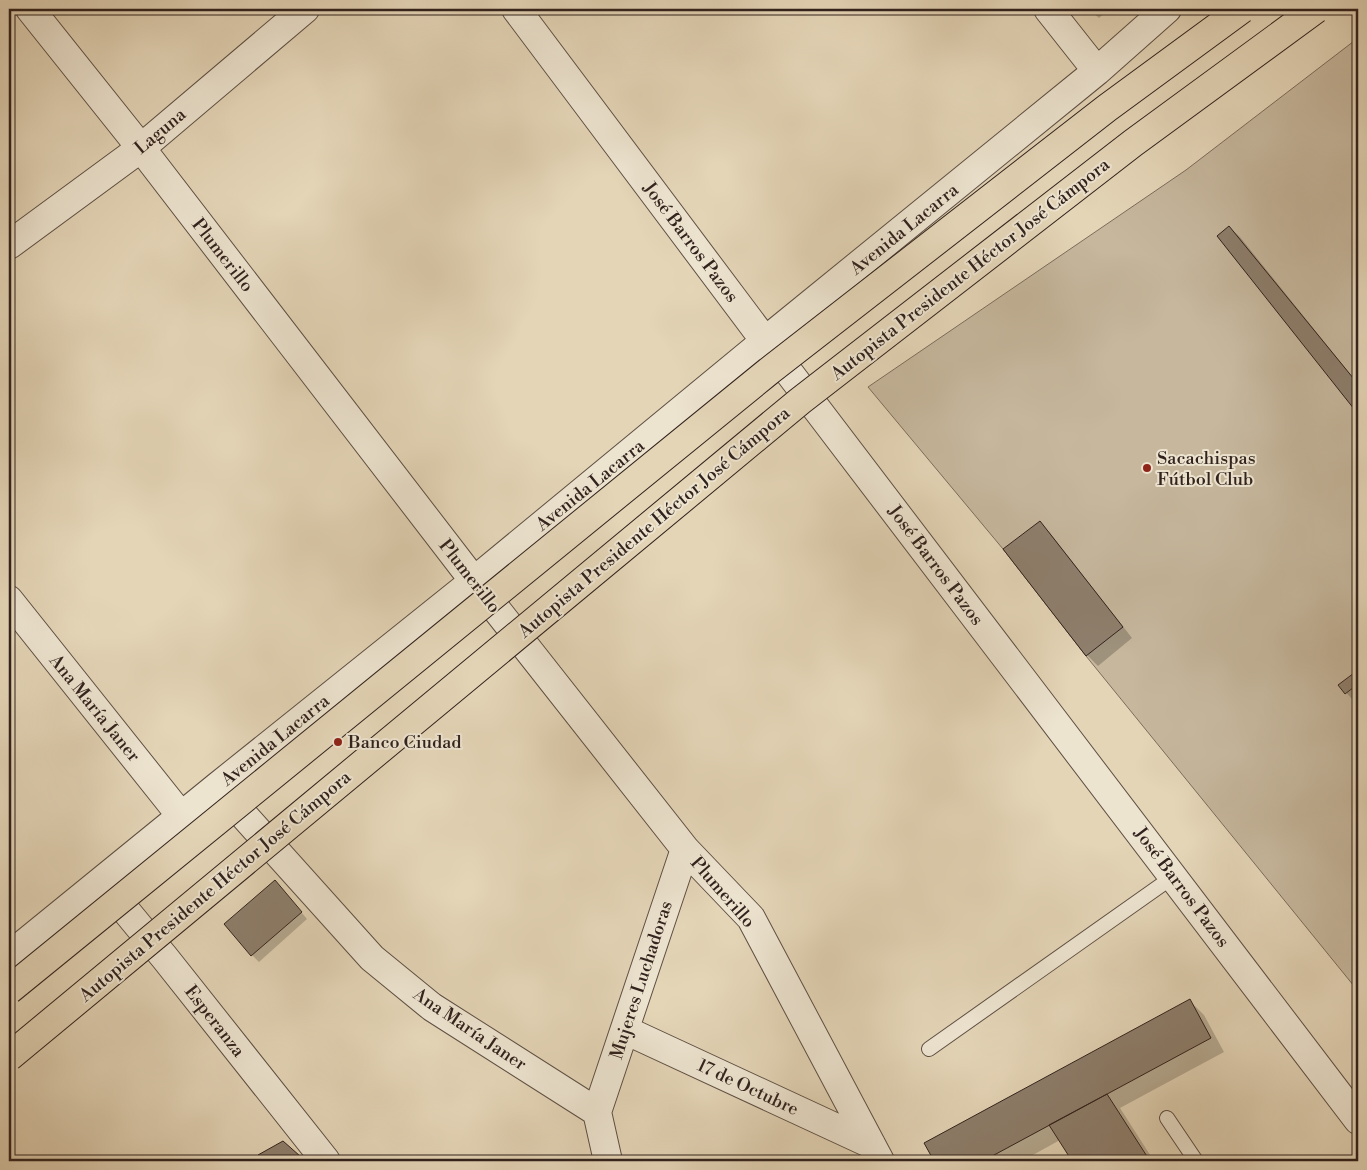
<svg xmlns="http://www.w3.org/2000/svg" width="1367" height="1170" font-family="'Libre Bodoni',serif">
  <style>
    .green { fill: #c6b79d; stroke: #7c6c5d }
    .shadow { fill: #0003 }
    .building { fill: #8e7f6d; stroke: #31221d }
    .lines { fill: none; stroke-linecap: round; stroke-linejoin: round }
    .lane-casing { stroke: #5e4f44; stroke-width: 16 }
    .street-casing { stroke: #5e4f44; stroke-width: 30 }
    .lane { stroke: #ede4d0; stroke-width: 14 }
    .street { stroke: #ede4d0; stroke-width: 28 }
    .highway-bridge-casing { stroke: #31221d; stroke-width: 30; stroke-linecap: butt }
    .highway-bridge { stroke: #e4d5b7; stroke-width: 28 }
    .poi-dot { fill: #8f2418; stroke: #ede4d0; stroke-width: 2 }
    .labels { text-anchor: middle; stroke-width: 4; stroke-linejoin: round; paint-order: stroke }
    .street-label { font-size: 18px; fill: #31221d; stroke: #ede4d0 }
    .poi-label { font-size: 18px; fill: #31221d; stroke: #ede4d0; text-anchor: start }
  </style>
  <rect width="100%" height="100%" fill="#e4d5b7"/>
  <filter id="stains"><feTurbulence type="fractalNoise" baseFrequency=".004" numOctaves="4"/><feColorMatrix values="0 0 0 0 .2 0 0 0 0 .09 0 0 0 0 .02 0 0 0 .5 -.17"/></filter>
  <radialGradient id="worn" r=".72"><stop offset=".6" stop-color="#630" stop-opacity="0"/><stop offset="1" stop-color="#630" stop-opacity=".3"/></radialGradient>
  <path class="green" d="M1358 38V991L1086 656 1003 549 868 387 1186 170Z"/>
  <path class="shadow" d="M1089 9H1109L1099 18Z
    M1229 227 1240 237 1358 384V412L1219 236Z
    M1040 522 1050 533 1132 638 1098 666 1087 655 1005 550Z
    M1358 671V696L1353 700 1340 686Z
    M281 888 307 919 259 962 252 955Z
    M1190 1001 1204 1015 1224 1052 1120 1108 1154 1161H1074L1060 1140 1022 1161H935L926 1143Z
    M283 1142 302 1160 301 1161H267L260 1155Z"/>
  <path class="building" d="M1229 226 1358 384V414L1217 236Z
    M1040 521 1123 627 1086 656 1003 549Z
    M1358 670V684L1345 694 1338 685Z
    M275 880 302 912 251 956 224 924Z
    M1190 999 1211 1038 983 1161H934L924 1143Z
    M1107 1094 1150 1161H1072L1049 1125Z
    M283 1141 300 1156 294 1161H265L258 1155Z"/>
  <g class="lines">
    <g class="lane-casing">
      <path id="lane" d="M929 1049 1174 876
        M1167 1118 1196 1161"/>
    </g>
    <g class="street-casing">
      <path id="street" d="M30 9 141 148 474 581 685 849 751 918 880 1161
        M516 9 765 341 1358 1120
        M1048 9 1097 71
        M9 245 141 148 305 9
        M9 600 182 817
        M220 789 372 958 432 1007 597 1112 608 1161
        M103 883 165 958 326 1161
        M9 956 218 786 474 581 765 341 1097 71 1167 9
        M625 1030 871 1144
        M597 1112 685 849"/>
    </g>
    <use href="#lane" class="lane"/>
    <use href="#street" class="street"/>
    <g class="highway-bridge-casing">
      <path id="highway-bridge" d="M9 990 769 371 1107 108 1242 9
        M9 1057 800 401 1133 143 1316 9"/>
    </g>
    <use href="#highway-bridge" class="highway-bridge"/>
  </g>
  <g class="poi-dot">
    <circle cx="1147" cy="468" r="5"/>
    <circle cx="338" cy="742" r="5"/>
  </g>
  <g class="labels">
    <g class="street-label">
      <text transform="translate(160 131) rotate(-40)" y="6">Laguna</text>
      <text transform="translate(904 229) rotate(-39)" y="6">Avenida Lacarra</text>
      <text transform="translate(691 242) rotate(53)" y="6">José Barros Pazos</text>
      <text transform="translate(223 255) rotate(52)" y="6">Plumerillo</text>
      <text transform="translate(970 269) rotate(-38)" y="6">Autopista Presidente Héctor José Cámpora</text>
      <text transform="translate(590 485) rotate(-39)" y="6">Avenida Lacarra</text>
      <text transform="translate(654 522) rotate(-40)" y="6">Autopista Presidente Héctor José Cámpora</text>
      <text transform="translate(936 565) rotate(53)" y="6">José Barros Pazos</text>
      <text transform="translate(470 576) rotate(52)" y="6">Plumerillo</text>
      <text transform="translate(95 708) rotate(51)" y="6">Ana María Janer</text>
      <text transform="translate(275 740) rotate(-39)" y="6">Avenida Lacarra</text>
      <text transform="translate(215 886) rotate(-40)" y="6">Autopista Presidente Héctor José Cámpora</text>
      <text transform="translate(1182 887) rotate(53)" y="6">José Barros Pazos</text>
      <text transform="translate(723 892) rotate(49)" y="6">Plumerillo</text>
      <text transform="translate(641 980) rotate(-72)" y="6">Mujeres Luchadoras</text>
      <text transform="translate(215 1021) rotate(52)" y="6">Esperanza</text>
      <text transform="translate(470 1029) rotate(34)" y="6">Ana María Janer</text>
      <text transform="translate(748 1087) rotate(25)" y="6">17 de Octubre</text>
    </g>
    <g class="poi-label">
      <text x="1157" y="464">Sacachispas<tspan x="1157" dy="21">Fútbol Club</tspan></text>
      <text x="348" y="748">Banco Ciudad</text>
    </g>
  </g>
  <rect width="1367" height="1170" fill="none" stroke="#e4d5b7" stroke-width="30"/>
  <rect x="10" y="10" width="1347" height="1150" fill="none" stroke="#31221d" stroke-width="2.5"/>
  <rect x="15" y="15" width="1337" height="1140" fill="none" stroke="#31221d"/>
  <rect width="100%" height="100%" filter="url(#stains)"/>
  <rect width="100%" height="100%" fill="url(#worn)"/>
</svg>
